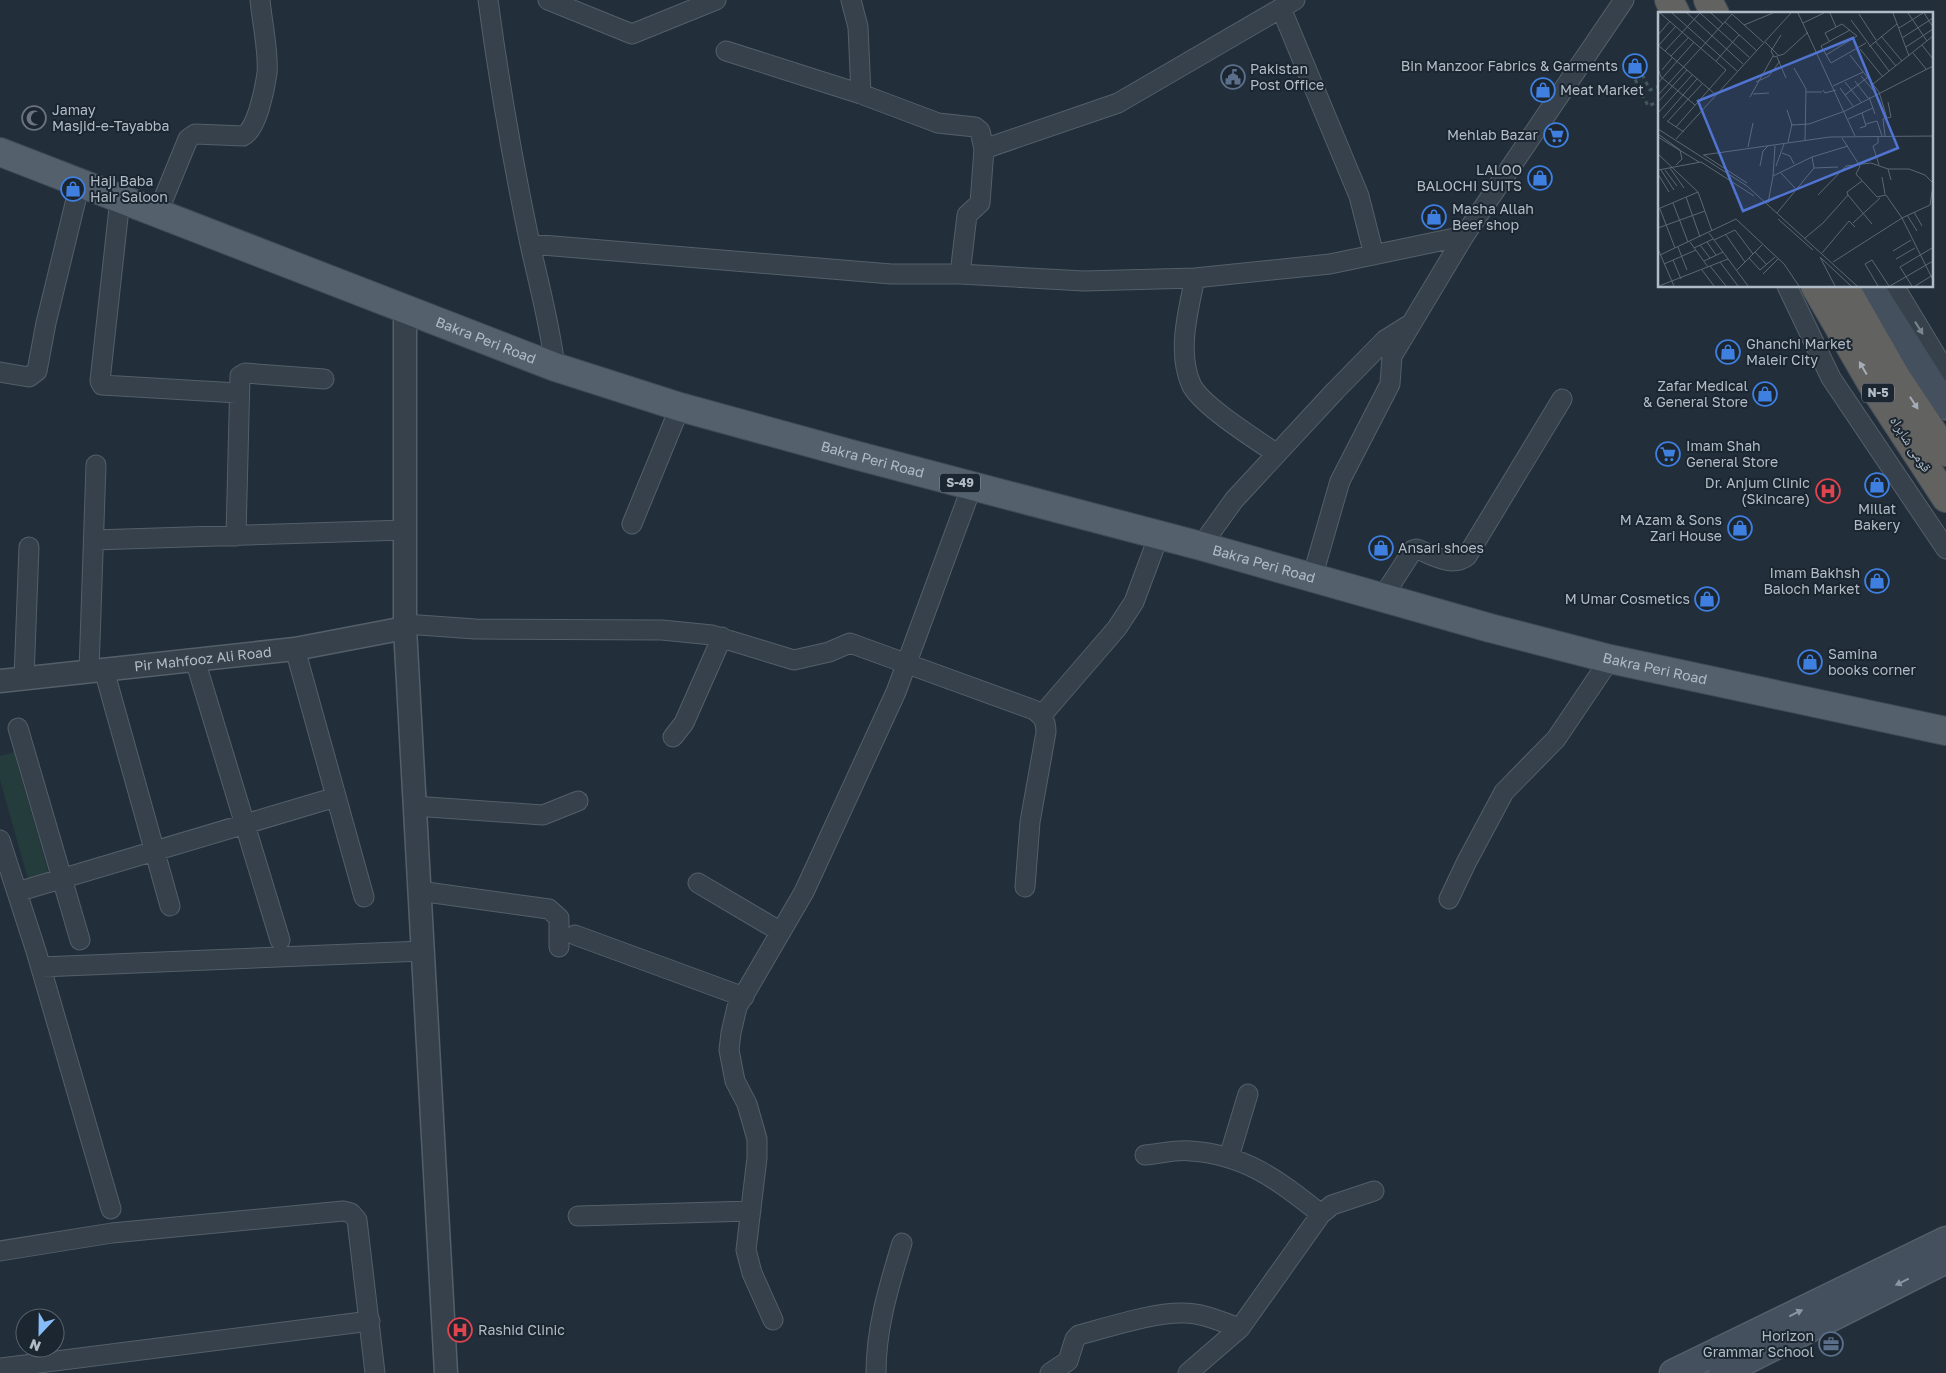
<svg xmlns="http://www.w3.org/2000/svg" width="1946" height="1373" font-family="'Golos Text','Noto Naskh Arabic',sans-serif">
  <style>
    .green { fill: #243c3c }
    .lines { fill: none; stroke-linecap: round; stroke-linejoin: round }
    .minor-casing { stroke: #545f69; stroke-width: 21 }
    .tertiary-casing { stroke: #545f69; stroke-width: 25 }
    .secondary-casing { stroke: #545f69; stroke-width: 29 }
    .primary-casing { stroke: #3f4a54; stroke-width: 30 }
    .trunk-casing { stroke: #414c56; stroke-width: 30 }
    .path { stroke: #425859; stroke-width: 3; stroke-dasharray: 4 4; stroke-linecap: butt }
    .minor { stroke: #36414b; stroke-width: 19 }
    .tertiary { stroke: #36414b; stroke-width: 22 }
    .secondary { stroke: #44505e; stroke-width: 26 }
    .primary { stroke: #54606c; stroke-width: 28 }
    .trunk { stroke: #626260; stroke-width: 28 }
    .oneway { fill: #7a858f }
    .oneway2 { fill: #a5aeb8 }
    .oneway3 { fill: #8b96a2 }
    .labels { text-anchor: middle; stroke-width: 4; stroke-linejoin: round; paint-order: stroke }
    .shield { fill: #1b2630; stroke: #848f9a; stroke-width: 1 }
    .shield-label { font-size: 12px; font-weight: bold; fill: #b1bcc7 }
    .poi-label { font-size: 14px; fill: #b1bcc7; stroke: #1b2630; text-anchor: start }
    .street-label { font-size: 14px; fill: #b1bcc7; stroke: #1b2630 }
    .inset-road { fill: none; stroke: #5b6773; stroke-width: 1 }
    .view { fill: #5174d2; fill-opacity: 0.15; stroke: #5174d2; stroke-width: 2.5 }
    .inset-edge { fill: none; stroke: #b1bcc7; stroke-width: 2.5 }
  </style>
  <rect width="100%" height="100%" fill="#222f3b"/>
  <path class="green" d="M14 752 51 881 30 886 0 780V756Z"/>
  <g class="lines">
    <g class="minor-casing">
      <path id="minor" d="M488 0C499 82 513 163 530 244 539 285 550 325 555 367
        M548 0 632 34 716 0
        M851 0 858 27 861 94
        M1295 0 1118 103 984 149 980 203 967 215 960 274 1084 281 1195 278 1330 264 1464 236 1624 0
        M1281 8 1359 196 1374 255
        M726 51 861 94 938 123 975 127 980 131 984 149
        M120 199 100 381 102 385 238 393
        M158 212 188 139 195 134 243 136C257 130 265 88 267 73 269 54 262 21 260 0
        M530 244 891 274H960
        M1195 278C1188 311 1177 352 1191 384 1200 405 1257 440 1277 454
        M1787 286 1831 378 1946 549
        M1894 286 1946 372
        M0 372 29 377 37 371 46 323 80 183
        M632 524 680 407
        M236 536 240 376 245 373 324 379
        M94 540 405 530
        M1201 546 1234 500 1335 391 1385 340 1409 325
        M1312 578 1340 481 1390 384 1392 356 1464 236
        M1382 598 1413 550 1417 549C1433 555 1452 568 1467 556L1562 399
        M405 624 475 629 662 630 712 635 794 660 829 652 850 643 1034 710C1043 716 1046 721 1046 732L1030 822 1025 887
        M295 649 364 897
        M195 660 280 940
        M104 670 170 906
        M89 671 96 465
        M24 678 29 547
        M1042 715 1117 628 1134 602 1159 535
        M18 728 80 940
        M673 737 684 723 722 637
        M414 806 543 815 578 801
        M0 840 36 951 111 1209
        M698 883 781 932
        M419 891 549 909 559 918V947
        M17 892 336 797
        M1449 899 1466 863 1504 792 1556 739 1610 659
        M575 935 744 997
        M41 967 422 951
        M1145 1155C1160 1154 1177 1149 1191 1151 1247 1155 1279 1181 1321 1214
        M1229 1157 1248 1094
        M578 1216 751 1211
        M0 1251 112 1233 343 1211 351 1213 357 1220 375 1373
        M773 1320 752 1273 746 1250 757 1158V1139L747 1104 735 1081 729 1050 731 1033 737 1007 804 892 896 692 972 486
        M0 1368 370 1321
        M876 1373C876 1327 889 1286 902 1243
        M1050 1373 1068 1361 1075 1339 1079 1335C1109 1327 1154 1312 1184 1313 1203 1313 1222 1322 1240 1328
        M1188 1373 1240 1328 1321 1214 1332 1205 1374 1191"/>
    </g>
    <g class="tertiary-casing">
      <g id="tertiary">
        <path d="M405 307V628L446 1373"/>
        <path id="s1" d="M0 681 295 649 405 628"/>
      </g>
    </g>
    <g class="secondary-casing">
      <path id="secondary" d="M1870 286 1946 406
        M1673 1373 1946 1240
        M1722 1373 1946 1260"/>
    </g>
    <g class="primary-casing">
      <g id="primary">
        <path id="s2" d="M0 152 555 367 680 407 851 454 1201 546 1490 628 1610 659 1946 731"/>
      </g>
    </g>
    <g class="trunk-casing">
      <path id="trunk" d="M1669 0 1676 14
        M1708 0 1715 14
        M1815 286 1873 386 1946 498
        M1844 286 1896 377 1946 452"/>
    </g>
    <path class="path" d="M1660 86 1650 90 1642 74 1634 77 1648 106 1660 101"/>
    <use href="#minor" class="minor"/>
    <use href="#tertiary" class="tertiary"/>
    <use href="#secondary" class="secondary"/>
    <use href="#primary" class="primary"/>
    <use href="#trunk" class="trunk"/>
  </g>
  <defs><path id="oneway-solid" d="M-6-.8H1V-3.2L6.5 0L1 3.2V.8H-6Z" transform="scale(1.25)"/></defs>
  <use class="oneway" href="#oneway-solid" transform="translate(1919 328) rotate(58)"/>
  <g class="oneway2">
    <use href="#oneway-solid" transform="translate(1863 368) rotate(-120)"/>
    <use href="#oneway-solid" transform="translate(1914 403) rotate(57)"/>
  </g>
  <g class="oneway3">
    <use href="#oneway-solid" transform="translate(1902 1282) rotate(154)"/>
    <use href="#oneway-solid" transform="translate(1796 1313) rotate(-26)"/>
  </g>
  <defs>
    <g id="shop-ring" transform="scale(1.25)"><circle r="9.5" fill="#1b2630" stroke="#3f7fe0" stroke-width="1.5"/><path d="M-5-2.5h2.3a2.7 3.5 0 0 1 5.4 0H5L5.5 6h-11ZM-1.5-2.5h3a1.5 2.3 0 0 0-3 0Z" fill="#3f7fe0"/></g>
    <g id="civic-ring" transform="scale(1.25)"><circle r="9.5" fill="#1b2630" stroke="#5c6f8a" stroke-width="1.5"/><path d="M-.6-6.5H3V-4.5H.6V-3L4-1V1h2V6H-6V1h2V-1L-.6-3ZM-1.2 2.5V6h2.4V2.5Z" fill="#5c6f8a"/></g>
    <g id="mosque-ring" transform="scale(1.25)"><circle r="9.5" fill="#1b2630" stroke="#6b7280" stroke-width="1.5"/><path d="M3.5-4.9A6 6 0 1 0 3.5 4.9A5 5 0 1 1 3.5-4.9Z" fill="#6b7280"/></g>
    <g id="supermarket-ring" transform="scale(1.25)"><circle r="9.5" fill="#1b2630" stroke="#3f7fe0" stroke-width="1.5"/><path d="M-6-5.5h2.5l.6 2H6L4.5 2H-2.5L-4.4-4H-6ZM-1.5 3.2a1.3 1.3 0 1 0 .1 0ZM3 3.2a1.3 1.3 0 1 0 .1 0Z" fill="#3f7fe0"/></g>
    <g id="hospital-ring" transform="scale(1.25)"><circle r="9.5" fill="#1b2630" stroke="#e0444e" stroke-width="1.5"/><path d="M-5-5h3v3.5h4V-5h3V5h-3V1.5h-4V5h-3Z" fill="#e0444e"/></g>
    <g id="office-ring" transform="scale(1.25)"><circle r="9.5" fill="#1b2630" stroke="#5c6f8a" stroke-width="1.5"/><path d="M-6-3h4V-5.5h4V-3h4V5H-6ZM-1-4.5V-3h2v-1.5ZM-6 0V1H6V0Z" fill="#5c6f8a"/></g>
  </defs>
  <g fill-rule="evenodd">
    <use href="#shop-ring" x="1635" y="66"/>
    <use href="#civic-ring" x="1233" y="77"/>
    <use href="#shop-ring" x="1543" y="90"/>
    <use href="#mosque-ring" x="34" y="118"/>
    <use href="#supermarket-ring" x="1556" y="135"/>
    <use href="#shop-ring" x="1540" y="178"/>
    <use href="#shop-ring" x="73" y="189"/>
    <use href="#shop-ring" x="1434" y="217"/>
    <use href="#shop-ring" x="1728" y="352"/>
    <use href="#shop-ring" x="1765" y="394"/>
    <use href="#supermarket-ring" x="1668" y="454"/>
    <use href="#shop-ring" x="1877" y="485"/>
    <use href="#hospital-ring" x="1828" y="491"/>
    <use href="#shop-ring" x="1740" y="528"/>
    <use href="#shop-ring" x="1381" y="548"/>
    <use href="#shop-ring" x="1877" y="581"/>
    <use href="#shop-ring" x="1707" y="599"/>
    <use href="#shop-ring" x="1810" y="662"/>
    <use href="#hospital-ring" x="460" y="1330"/>
    <use href="#office-ring" x="1831" y="1344"/>
  </g>
  <g class="labels">
    <g class="shield">
      <rect x="1862" y="383.5" width="32" height="19" rx="4"/>
      <rect x="940" y="473.5" width="40" height="19" rx="4"/>
    </g>
    <g class="shield-label">
      <text x="1878" y="397">N-5</text>
      <text x="960" y="487">S-49</text>
    </g>
    <g class="poi-label">
      <text x="1618" y="71" text-anchor="end">Bin Manzoor Fabrics &amp; Garments</text>
      <text x="1250" y="74">Pakistan<tspan x="1250" dy="16">Post Office</tspan></text>
      <text x="1560" y="95">Meat Market</text>
      <text x="52" y="115">Jamay<tspan x="52" dy="16">Masjid-e-Tayabba</tspan></text>
      <text x="1538" y="140" text-anchor="end">Mehlab Bazar</text>
      <text x="1522" y="175" text-anchor="end">LALOO<tspan x="1522" dy="16">BALOCHI SUITS</tspan></text>
      <text x="90" y="186">Haji Baba<tspan x="90" dy="16">Hair Saloon</tspan></text>
      <text x="1452" y="214">Masha Allah<tspan x="1452" dy="16">Beef shop</tspan></text>
      <text x="1746" y="349">Ghanchi Market<tspan x="1746" dy="16">Maleir City</tspan></text>
      <text x="1748" y="391" text-anchor="end">Zafar Medical<tspan x="1748" dy="16">&amp; General Store</tspan></text>
      <text x="1686" y="451">Imam Shah<tspan x="1686" dy="16">General Store</tspan></text>
      <text x="1810" y="488" text-anchor="end">Dr. Anjum Clinic<tspan x="1810" dy="16">(Skincare)</tspan></text>
      <text x="1877" y="514" text-anchor="middle">Millat<tspan x="1877" dy="16">Bakery</tspan></text>
      <text x="1722" y="525" text-anchor="end">M Azam &amp; Sons<tspan x="1722" dy="16">Zari House</tspan></text>
      <text x="1398" y="553">Ansari shoes</text>
      <text x="1860" y="578" text-anchor="end">Imam Bakhsh<tspan x="1860" dy="16">Baloch Market</tspan></text>
      <text x="1690" y="604" text-anchor="end">M Umar Cosmetics</text>
      <text x="1828" y="659">Samina<tspan x="1828" dy="16">books corner</tspan></text>
      <text x="478" y="1335">Rashid Clinic</text>
      <text x="1814" y="1341" text-anchor="end">Horizon<tspan x="1814" dy="16">Grammar School</tspan></text>
    </g>
    <g class="street-label">
      <text dy="5" stroke="none"><textPath href="#s2" startOffset="521">Bakra Peri Road</textPath></text>
      <text transform="translate(1911 444) rotate(57)" y="5">قومی شاہراہ</text>
      <text dy="5" stroke="none"><textPath href="#s2" startOffset="926">Bakra Peri Road</textPath></text>
      <text dy="5" stroke="none"><textPath href="#s2" startOffset="1331">Bakra Peri Road</textPath></text>
      <text dy="5" stroke="none"><textPath href="#s1" startOffset="204">Pir Mahfooz Ali Road</textPath></text>
      <text dy="5" stroke="none"><textPath href="#s2" startOffset="1736">Bakra Peri Road</textPath></text>
    </g>
  </g>
  <g transform="translate(1658 12)">
    <rect width="275" height="275" fill="#222f3b"/>
    <path class="inset-road" d="M2 1 68 58 18 115M14 1 79 59M29 1 85 52M42 1 91 45M53 1 65 12M140 1 197 124M172 1 178 15M235 1 251 44M250 1 269 29M266 1 275 15M201 2 218 28M193 8 231 59M67 10 99 39M145 11 166 1M86 13 115 1M241 16 265 1M0 23 12 9M123 23 113 39 116 45 126 42 150 20M223 24 244 49M244 26 275 6M217 29 238 54M107 30 121 44M0 33 58 83M1 33 18 14M264 33 275 47M163 34 173 51 208 31M163 34 192 18M211 35 239 12M248 35 275 17M202 37 225 65M7 39 42 1M255 41 268 57M168 43 199 24 184 12 167 21 171 29M192 43 221 80 229 106M13 44 31 25M119 45 128 66M58 49 81 23M0 56 3 65 37 93M136 56 148 77 147 128M4 58 14 46M203 64 215 78M197 69 210 86M98 70 111 64 122 49M187 70 203 90M0 71 36 30M215 72 275 24M175 74 205 60M182 76 195 94M165 78 167 81 178 78M148 80H164M95 82 111 81M0 83 74 2 105 30M187 83 210 65M92 85 115 44M211 85 217 102M0 90 29 58M129 98 134 113 151 112 187 99M187 99 275 54M0 101 34 63M5 106 39 67M190 107 215 96M9 109 26 120M10 109 44 72M208 112 219 109 224 124M202 116 208 114 204 101M0 117 89 174 199 274M0 122 22 138 24 147 18 153M220 124V131L215 134 221 153M227 124 225 107 233 105 230 90M0 125 41 150M184 126 202 154 198 162 219 185 228 183 244 206 272 193 275 174M18 127 133 1M130 130 134 112M90 135 95 111M124 141 132 144 136 152M0 142 40 180 54 219M45 143 172 125 275 124M46 143 89 171M154 145 190 134M102 154 105 139 110 134M118 154 126 132M12 156 26 176M156 156 180 155M0 158 43 150 96 184M3 158 16 178M7 158 19 174M122 160 137 176M0 162 11 180M115 164 117 134M224 165 227 182M233 168 230 157H251L267 163 275 171M160 183 188 154 213 151 230 157M190 183 214 212M28 185 42 225M15 191 30 230M110 191 115 164 154 145 156 156 119 201M0 197 40 180M2 197 17 236M256 200 264 214M249 203 259 219M120 207 155 238M195 211 222 186M0 216 47 199M51 221 90 274M68 223 87 250M147 226 165 211 190 183 189 180 204 169M56 228 77 218 95 242M32 230 50 255M49 230 58 243M42 233 52 246M20 235 29 258M36 236 55 227M0 237 16 274M235 239 253 228M97 240 109 253M164 241 191 209 197 215M2 243 78 207 126 252 141 274M162 245 177 274M91 246 102 258 117 245M163 246 193 274M238 247 257 236M15 248 23 267M46 249 65 240M62 250 80 274M175 250 244 206 275 268M6 252 38 238M52 254 68 274M44 258 56 274M79 258 104 233M105 262 120 247M1 274 70 247M220 274 207 252 214 248 231 274M232 274 275 249M254 274 242 255 274 236M257 274 275 263"/>
    <path class="view" d="M195 26 240 136 85 199 40 89Z"/>
    <rect width="275" height="275" class="inset-edge"/>
  </g>
  <g transform="translate(40 1333) rotate(202)"><circle r="24" fill="#1b2630" stroke="#57626c"/>
  <path d="M0-4L9 19L0 12L-9 19Z" fill="#86bdf8"/>
  <text y="-8" font-size="14" font-weight="bold" text-anchor="middle" fill="#b1bcc7">N</text>
  </g>
</svg>
